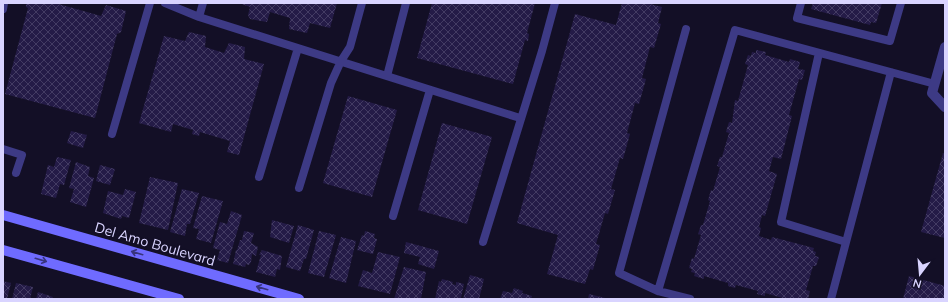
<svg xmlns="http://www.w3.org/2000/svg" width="948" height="302" font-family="Mulish,sans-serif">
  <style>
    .building { fill: url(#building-cross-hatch) }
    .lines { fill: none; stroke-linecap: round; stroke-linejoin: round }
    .lane { stroke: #3d3a85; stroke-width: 8 }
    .street { stroke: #3d3a85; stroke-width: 10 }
    .secondary { stroke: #6f6bff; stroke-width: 10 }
    .oneway { stroke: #38347d }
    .labels { text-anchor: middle; stroke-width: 3.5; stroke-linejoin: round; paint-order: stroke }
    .street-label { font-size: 14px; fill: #d9d4ff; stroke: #130f26 }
  </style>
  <defs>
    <pattern id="building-cross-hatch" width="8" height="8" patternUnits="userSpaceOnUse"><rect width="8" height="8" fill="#241b47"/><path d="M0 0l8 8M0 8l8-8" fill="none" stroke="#433b63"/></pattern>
  </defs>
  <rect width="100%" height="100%" fill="#130f26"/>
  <path class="building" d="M26 3H55L101 16 106 5 126 11 121 32 117 34 95 118 5 94 28 8 26 7Z
    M239 3H337L330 28 310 23 307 33 289 29 290 18 270 12 267 22 250 19 248 15 250 7Z
    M432 3H535L527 33 529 34 528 41 525 40 513 84 417 58Z
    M622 3H646L662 7 658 23 661 24 654 48 650 47 642 78 646 79 639 104 635 103 627 133 630 134 623 159 620 158 611 189 615 190 608 214 605 213 596 244 600 245 593 270 590 269 585 284 547 274 558 235 517 223 575 14 616 25Z
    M813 3H882L876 23 871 22 870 25 811 9Z
    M189 32 206 36 205 47 224 53 229 43 245 47 244 59 264 64 239 155 227 152 230 141 200 132 199 136 192 134 193 130 173 124 171 132 139 123 164 36 185 41Z
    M756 50 766 52 765 55 789 62 790 59 800 62 798 69 805 70 802 80 799 79 789 115 792 116 781 159 773 157 769 171 777 174 765 216 762 215 759 227 761 228 759 236 771 240 772 237 814 248 813 251 816 252 815 256 819 257 816 266H813L806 290 810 291 808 299H786L765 293V296L757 294 758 291 736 285 735 288 728 286V283L704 276V279L694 276 695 273 691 272 692 269 689 268 692 258 694 259 701 235 698 234 701 225H703L710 201 708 200 711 190 713 191 720 167 717 166 720 157H722L729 133 726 132 729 122 732 123 735 100 738 101 748 65 745 64 748 55 751 56 752 52 756 53Z
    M348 96 397 110 372 197 323 183Z
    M442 123 492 137 467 224 418 210Z
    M71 131 87 135 83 148 67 143Z
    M943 153 945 154V238L921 232Z
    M57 157 71 160 64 185 60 184 56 198 41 194 48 165 54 167Z
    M76 162 90 167 88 176 94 178 86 207 70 202 74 189 69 188Z
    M100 165 115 169 110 185 96 181Z
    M150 177 178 183 168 230 139 223Z
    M125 189 136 192 129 218 122 216 121 219 103 213 108 191 123 195Z
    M182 189 199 193 190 224H187L185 236 170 232Z
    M202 196 223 201 211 243 196 239 199 229 193 228Z
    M231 211 242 215 228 263 217 260 220 250 213 248 220 222 227 224Z
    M272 220 294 226 289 243 270 237Z
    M298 225 314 230 306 259H304L300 271 286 267Z
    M244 231 254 233 251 243 258 247 256 256 252 254 251 262 249 265 246 264 245 267 233 264 236 250H237L240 240H242Z
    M319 231 336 235 324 277 308 273Z
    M365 231 375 234 374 238 377 239 373 254 357 250 362 235 364 236Z
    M341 237 356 241 346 283 329 278Z
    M406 242 439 251 434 269 418 264 420 257 404 253Z
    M262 250 282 256 280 270 277 269 275 277 256 272 261 255H259Z
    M378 252 400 257 390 294 358 286 363 270 372 273Z
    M404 267 426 272 421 299H394Z
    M470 275 484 279 479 299H463Z
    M909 276 945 286V299H903Z
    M442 279 453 282 452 284 456 285V282L464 284 461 298 435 299 439 281 441 282Z
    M3 281 11 283 7 299H3Z
    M16 283 33 287 30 299H12Z
    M514 288 523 291 522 293 532 296 531 299H500L503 291 512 293Z
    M38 292 53 297 52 299H36Z
    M589 294 605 298V299H588Z"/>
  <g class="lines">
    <path class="lane" d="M165 3 199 17 520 118
      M801 3 797 18 890 41 901 3
      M3 9 4 3
      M199 17 203 3
      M819 53 781 222 846 242
      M387 76 406 3
      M112 134 150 3
      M3 149 22 155 16 173
      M259 177 298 48
      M299 188 331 83 341 61 350 47 362 3
      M393 216 430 90
      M483 242 542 51 555 3
      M658 291 619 273 686 29
      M690 299 658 291 735 30 935 84
      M831 299 891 72"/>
    <path class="street" d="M945 47 932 93 945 107"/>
    <path class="secondary" d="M3 215 299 299
      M3 250 179 299"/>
  </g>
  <defs><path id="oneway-shaft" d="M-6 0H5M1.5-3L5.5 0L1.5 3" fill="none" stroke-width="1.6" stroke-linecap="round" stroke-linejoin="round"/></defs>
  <g class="oneway">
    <use href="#oneway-shaft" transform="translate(137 253) rotate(-164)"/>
    <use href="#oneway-shaft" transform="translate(41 260) rotate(16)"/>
    <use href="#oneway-shaft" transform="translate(262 288) rotate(-164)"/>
  </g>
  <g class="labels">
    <g class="street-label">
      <text transform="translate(155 244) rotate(16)" y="5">Del Amo Boulevard</text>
    </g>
  </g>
  <rect width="948" height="302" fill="none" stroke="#d9d4ff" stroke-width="8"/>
  <g transform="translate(920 274) rotate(196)" stroke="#130f26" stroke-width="3" paint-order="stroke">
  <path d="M0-3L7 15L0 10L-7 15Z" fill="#d9d4ff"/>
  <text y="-6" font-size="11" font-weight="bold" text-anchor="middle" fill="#d9d4ff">N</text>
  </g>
</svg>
